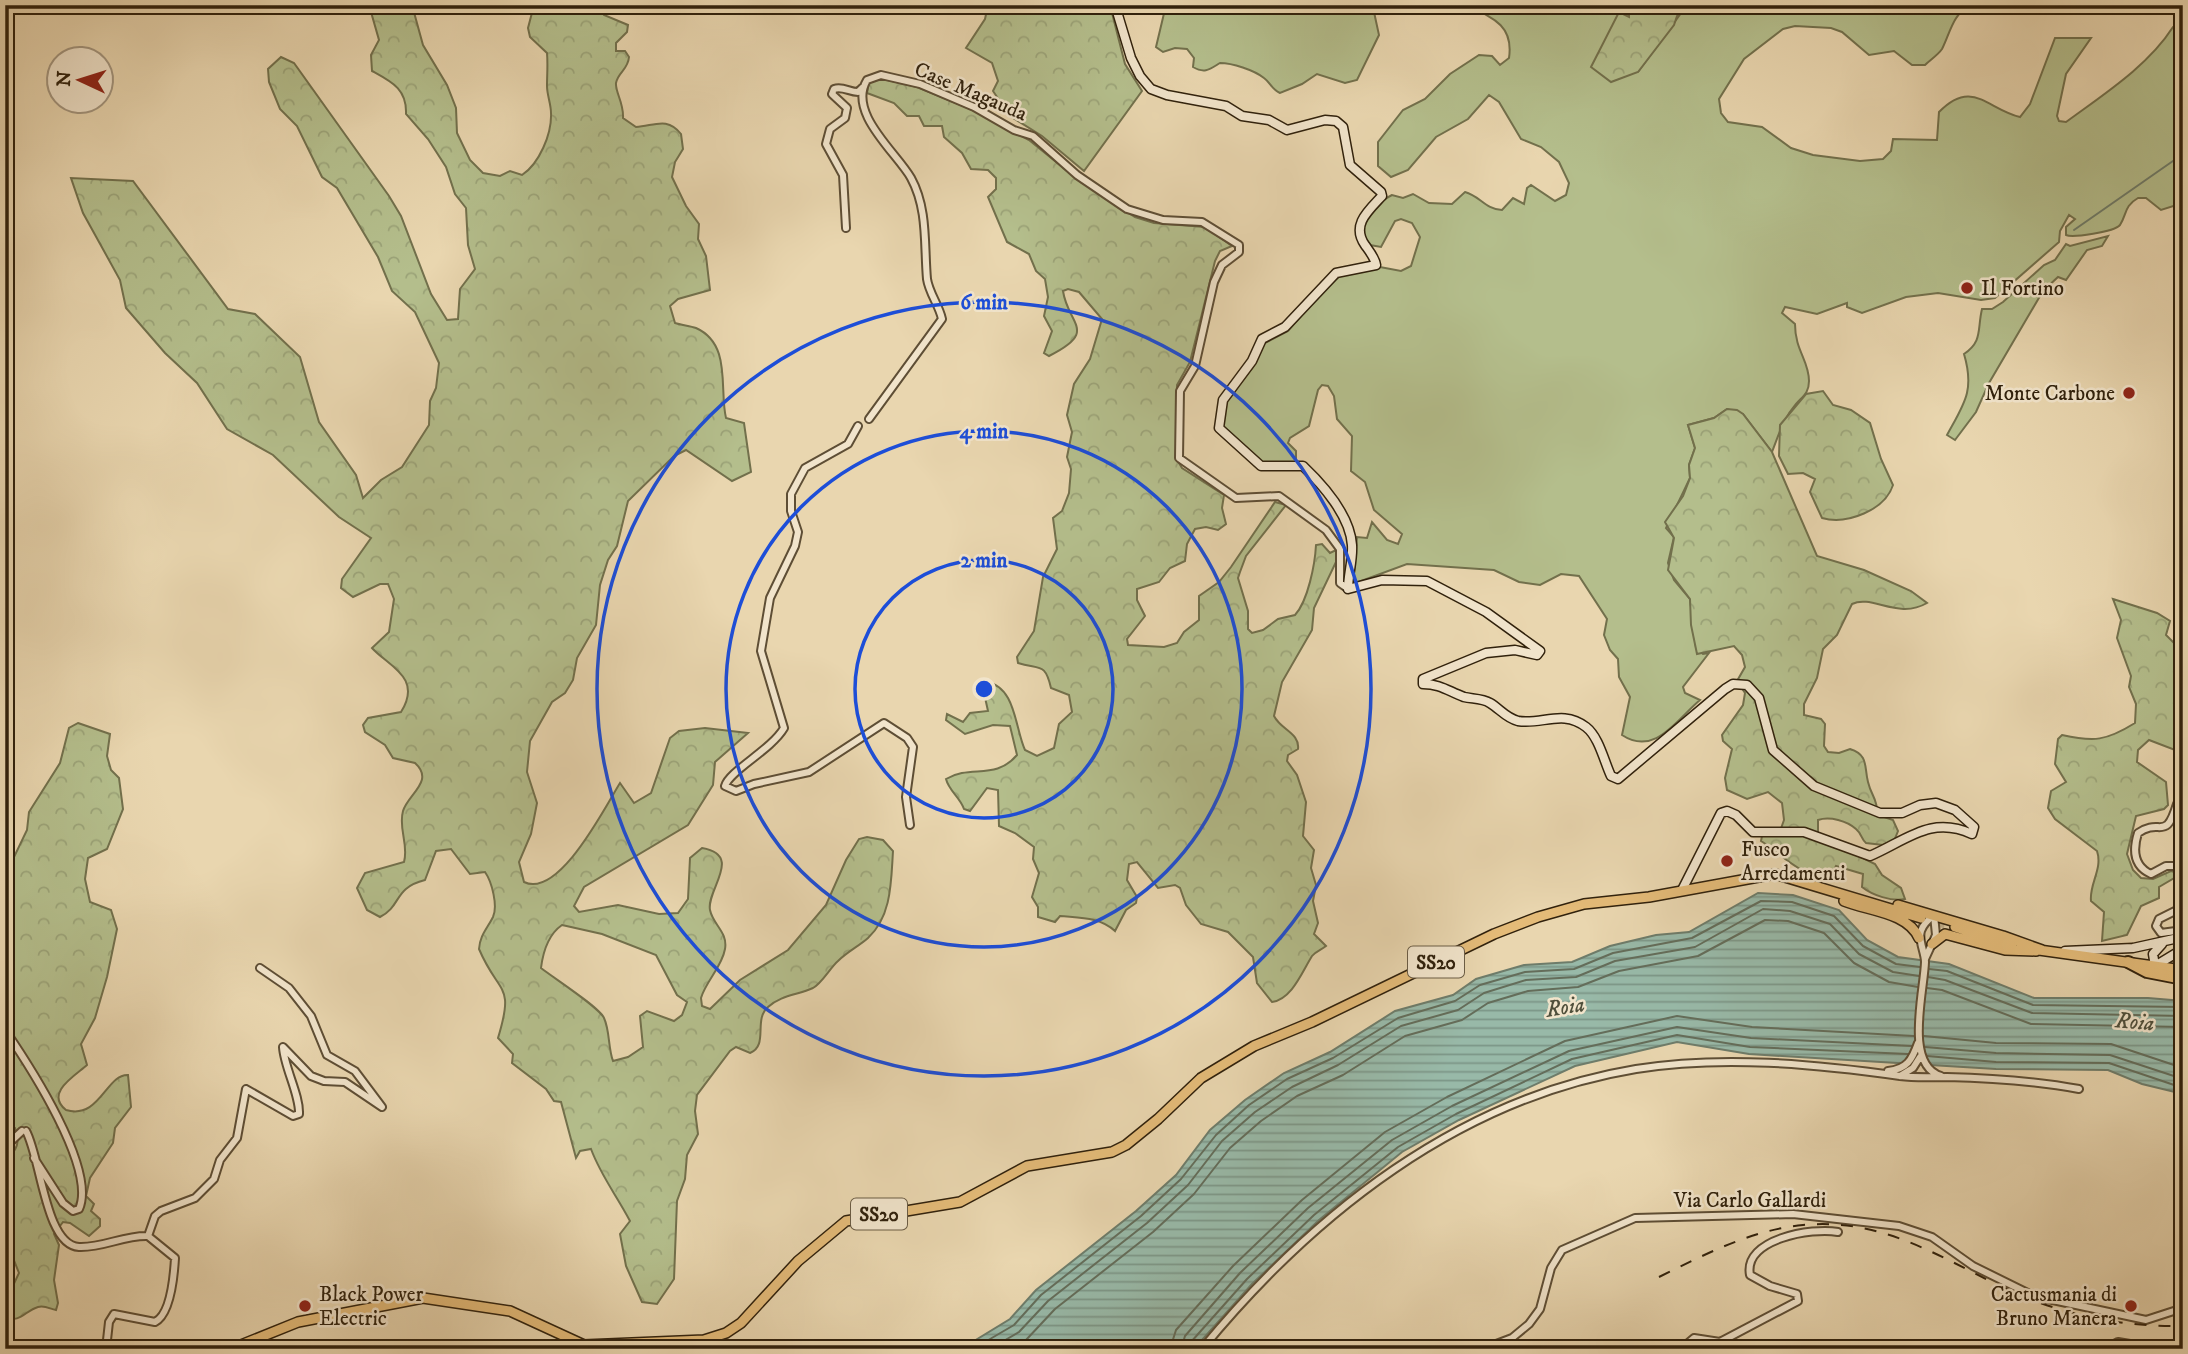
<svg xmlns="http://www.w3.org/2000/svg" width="2188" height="1354" font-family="'IM FELL DW Pica',serif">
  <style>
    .grass { fill: #b4be8c; stroke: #72704c; stroke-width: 2 }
    .forest { fill: url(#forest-crowns); stroke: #72704c; stroke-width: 2; fill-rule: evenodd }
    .water { fill: url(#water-rules); stroke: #6e7c6a; stroke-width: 2 }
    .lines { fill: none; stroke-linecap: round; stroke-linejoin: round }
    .shore { stroke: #646d5a; stroke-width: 2 }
    .stream { stroke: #6e7c6a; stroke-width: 2 }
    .primary-tunnel { stroke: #c4b28e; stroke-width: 9; stroke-dasharray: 9 4.5; stroke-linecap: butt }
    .minor-casing { stroke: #5e4e35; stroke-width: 10 }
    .secondary-casing { stroke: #30210c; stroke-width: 11 }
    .primary-casing { stroke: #30210c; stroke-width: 12 }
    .motorway-casing { stroke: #30210c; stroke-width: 14 }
    .minor { stroke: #f1e4cb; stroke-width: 6 }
    .secondary { stroke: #f1e4cb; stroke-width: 8 }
    .primary { stroke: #e4bb78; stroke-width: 9 }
    .motorway { stroke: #e4bb78; stroke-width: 10 }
    .rail { stroke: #30210c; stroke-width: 2; stroke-dasharray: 12 12; stroke-linecap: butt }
    .ring { fill: none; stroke: #1d4ed8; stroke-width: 3.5 }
    .poi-dot { fill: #8f2418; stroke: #f1e4cb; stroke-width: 2.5 }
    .labels { text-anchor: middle; stroke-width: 5; stroke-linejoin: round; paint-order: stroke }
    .shield { fill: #f1e4cb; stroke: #6a5c45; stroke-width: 2 }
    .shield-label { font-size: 19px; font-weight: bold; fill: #30210c }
    .street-label { font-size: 21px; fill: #30210c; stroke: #f1e4cb }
    .poi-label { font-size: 21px; fill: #30210c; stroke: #f1e4cb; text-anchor: start }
    .water-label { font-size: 23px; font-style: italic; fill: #4f4f3b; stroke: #f1e4cb }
    .centre { fill: #1d4ed8; stroke: #f1e4cb; stroke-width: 3.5 }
    .ring-label { font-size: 21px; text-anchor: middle; font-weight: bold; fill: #1d4ed8; stroke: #f1e4cb; stroke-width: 5; stroke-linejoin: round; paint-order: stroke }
  </style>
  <defs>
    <pattern id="forest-crowns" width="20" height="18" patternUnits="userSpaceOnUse" patternTransform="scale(1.75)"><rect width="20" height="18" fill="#b4be8c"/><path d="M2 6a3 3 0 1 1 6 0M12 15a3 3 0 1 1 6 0" fill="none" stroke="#9ba378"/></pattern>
    <pattern id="water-rules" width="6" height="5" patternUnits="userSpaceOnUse" patternTransform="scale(1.75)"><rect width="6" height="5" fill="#98b9a8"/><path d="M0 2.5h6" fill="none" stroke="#7c9687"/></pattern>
  </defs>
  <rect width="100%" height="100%" fill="#e9d6af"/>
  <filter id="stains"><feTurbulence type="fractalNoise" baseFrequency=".00286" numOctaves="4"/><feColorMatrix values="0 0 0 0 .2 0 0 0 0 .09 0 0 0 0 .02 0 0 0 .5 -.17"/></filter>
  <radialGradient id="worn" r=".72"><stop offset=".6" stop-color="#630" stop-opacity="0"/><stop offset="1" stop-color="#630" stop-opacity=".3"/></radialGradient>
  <path class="grass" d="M1166 5H1399L1378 8 1374 12 1379 35 1357 80 1345 83 1317 74 1302 84 1280 93C1271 89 1271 83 1264 78 1254 70 1232 63 1220 63 1210 69 1205 74 1193 67L1194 58 1187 49 1175 48 1163 52 1156 47Z
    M1465 5H1653L1638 72 1687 5H1970C1953 14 1950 33 1942 49 1938 55 1930 60 1925 65H1912L1894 51 1869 55 1842 32 1831 28 1795 26 1783 29 1744 59 1719 99 1721 113 1728 122 1762 127 1791 148 1813 155 1860 161 1883 159 1891 151 1893 139 1937 140 1939 112C1972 78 1987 109 2020 117L2030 104 2055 38H2091L2066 74 2057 116 2059 121 2066 122C2104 94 2148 66 2173 27L2183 23V203L2161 210 2146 198H2138C2124 206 2127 214 2120 225 2114 232 2072 238 2066 235V227L2075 219 2069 215 2060 231 2059 242 1995 298 1981 300 1938 293 1906 297 1862 313 1847 307V303L1817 314 1785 307 1782 313 1795 324C1795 351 1809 360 1809 381 1809 393 1803 396 1796 404 1783 419 1779 434 1772 452L1743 414 1727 409 1714 418 1688 425 1695 448 1689 465 1690 478 1666 528 1674 537 1668 563 1674 580 1690 599 1696 648 1703 654 1709 653 1683 687 1685 693 1700 700C1677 719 1655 757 1622 735L1630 697 1619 677 1618 659 1610 650 1604 635 1607 619 1579 576 1561 574 1540 585 1519 582 1494 570 1407 564 1353 584 1357 537 1367 538 1372 522 1387 540 1398 544 1402 534 1374 510 1365 482 1351 471 1352 436 1337 419 1334 396 1328 386 1322 385 1318 390 1309 426 1290 438 1288 443 1296 451V462L1264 465 1229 437 1222 425 1225 403 1253 367 1263 344 1288 331 1319 295 1342 274 1380 267 1401 271 1411 266 1420 237 1412 223 1401 219 1395 221 1381 247 1370 245 1362 233C1366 216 1376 203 1392 195L1403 198 1413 194 1429 203 1452 204 1465 192C1480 196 1485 209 1502 210L1513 198 1524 204 1527 188 1531 185 1555 201 1566 195 1569 183 1559 162 1541 147 1521 139 1499 102 1489 95 1468 119 1436 137 1408 170 1391 177 1378 166V142L1403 110 1425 99 1450 74 1479 55 1492 56 1500 65 1509 58C1514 24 1491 17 1465 5Z
    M2108 236 2102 246 2087 250 2066 280 2058 277 2043 291 1989 383 1976 412 1955 440 1947 435C1964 404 1975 391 1964 354 1983 341 1977 330 1982 309H1992L2003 302 2044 265 2055 260 2066 244 2070 246Z"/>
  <path class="forest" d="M369 5H412L423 45 447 85 456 108 457 133 470 160 483 173 500 176 510 171 522 175C539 164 552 134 551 113 551 104 547 95 547 86 547 75 548 64 547 53L530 37 528 28 534 5H598L604 15 628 25 627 32 616 43V51H625L629 57C628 70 618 72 616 83 615 92 624 103 623 118L636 127C654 126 667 116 681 134L683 149 675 162 672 177 686 206 699 224 698 239 706 256 710 290 678 299 670 306 675 323C681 325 690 326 696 328 732 344 719 389 726 418L744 423 751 472 732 481 686 450 674 456 628 501 617 546 608 560 600 585 596 625 577 658 573 680 565 693 552 702 530 741 527 772 537 803 531 834 519 862 524 882C559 899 605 807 620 783L634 803 651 793 670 738 679 731 705 728 748 733 715 762 713 785 688 825 584 887 574 906 579 912 618 905 659 914 678 913 688 899 690 858 702 848C744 855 706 890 710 910 713 925 728 932 725 949 722 967 706 981 701 998L702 1006 710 1009 740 980 788 950 826 905 846 860 859 839 867 837 883 840 893 851C891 881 892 916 868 938 859 946 847 952 838 961 830 968 822 983 813 988 798 995 781 995 768 1007 753 1020 769 1045 750 1053L736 1047 730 1051 697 1095 695 1111 698 1134 687 1155 685 1179 677 1201 674 1279 657 1304 642 1302 626 1266 620 1234 630 1221C617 1196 601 1176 591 1149L580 1151 576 1158 561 1102 554 1101 546 1089 512 1063 513 1054 498 1038C515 982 499 996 479 949 480 935 487 929 493 917 498 906 492 882 485 872L470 874 451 849 436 851 425 880C393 888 402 906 380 917L367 910 357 888 365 873 404 862C409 844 398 829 403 811 408 794 435 781 415 763L393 758 385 745 365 732 363 725 368 718 401 712C423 677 388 666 372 648L389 632 394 599 388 584H380L353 597 341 588 342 579 371 538 339 517 273 455 227 429 197 383 165 353 126 308 120 280 83 213 71 178 133 181 228 309 255 314 300 357 319 422 356 475 363 498 381 480 402 467 429 425 430 401 436 388 439 363 415 312 392 291 378 257 337 188 322 177 297 126 280 109 269 82 268 69 281 57 294 63 389 196 401 216 431 294 447 320 458 319 460 289 475 269 468 245 466 208 455 194 446 167 428 139 406 114C407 89 392 82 372 71L371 55 379 40ZM562 925 602 934 656 955 677 995 687 1002 682 1015 674 1021 647 1011 640 1016 643 1047 628 1057 613 1061C608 1048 610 1031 604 1018 599 1007 555 979 541 968 543 952 549 934 562 925Z
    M988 5H1110L1125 64 1142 91 1084 171 1042 136 1010 116 993 91 998 81 992 63 966 48 985 19Z
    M1629 5H1691L1677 16 1674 25 1638 72 1611 82 1591 67 1619 12 1629 17Z
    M879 78 917 87 973 110 1029 140 1077 179 1135 217 1154 223 1205 227 1232 246 1220 251 1215 261 1190 362 1177 385 1176 458 1182 468 1224 495 1222 508 1226 524 1218 530 1206 527 1195 529 1187 544 1185 561 1170 568 1159 582 1137 589V600L1145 616 1127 639 1128 645 1164 647 1177 643 1184 632 1199 620V596L1219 582 1231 567 1275 502 1286 505 1246 556 1240 572 1238 578 1248 611V629L1252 633 1263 630 1278 619 1295 615C1308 601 1315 564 1316 545L1322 544 1330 553 1336 550V562L1314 608 1312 630 1282 682 1274 716C1281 730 1300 733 1298 749L1288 755 1287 761 1297 775 1306 802 1303 836 1314 850 1311 868 1316 885 1313 901 1318 923 1314 934 1326 946C1321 950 1316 951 1312 956 1302 972 1292 999 1272 1002L1257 983 1253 957 1228 932 1201 924 1186 905 1180 888 1175 885 1158 888 1137 862 1129 864 1127 880 1137 897 1136 903 1126 910 1115 931C1100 917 1080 918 1060 916L1055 922 1038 917V907L1032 897 1039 873 1033 859 1034 847 1015 833 999 826 998 790 987 788 970 811 964 809C960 797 949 791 946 779 971 764 995 781 1017 755L1010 726 993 725 965 734 946 720 947 714 963 722 970 713 988 711 984 693 986 682C1016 686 1015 729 1025 750L1037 756 1054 748 1059 724 1072 712 1069 695 1051 688C1045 662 1040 670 1018 663L1017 657 1034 631 1043 577 1057 549 1053 518 1062 511 1069 493 1071 469 1067 457 1072 432 1067 415 1074 384 1090 359 1102 319 1079 292 1068 289 1063 291C1068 325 1099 331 1049 356L1044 353 1052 331 1044 316 1048 297 1045 279 1036 271 1029 254 1007 242 988 197 996 189V178L988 170 971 169 962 153 944 137 942 126H924L919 116H907L894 103 867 93 869 82Z
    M1823 391 1833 405 1851 410 1870 423 1881 459 1893 485C1885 510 1847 525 1822 518L1810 492 1815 479 1803 473 1788 474 1779 456 1780 425 1806 394Z
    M1727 409 1737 410 1743 414 1772 452 1817 556 1864 570 1911 591 1927 603C1898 620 1872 594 1852 604L1837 635 1823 649 1817 678 1804 704V715L1821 719 1825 724 1824 746 1828 752 1839 753 1850 749C1869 755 1864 767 1868 782 1872 798 1876 795 1878 815L1893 820 1898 831 1894 841 1883 845 1866 843C1861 839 1862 834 1856 829 1847 821 1830 816 1818 820V836L1875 864 1882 875 1901 888 1905 899C1892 902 1872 895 1862 887L1863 874 1836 866 1831 876C1806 882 1780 853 1761 841L1762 836 1779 834 1784 820 1782 803 1768 792 1747 799 1727 790 1725 778 1732 749 1723 741 1722 735 1743 705 1745 693 1737 681 1745 667 1742 655 1734 646 1697 654 1691 625 1690 599 1668 570 1674 538 1665 522 1683 496 1690 478 1689 465 1695 448 1688 425 1714 418Z
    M2113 599 2157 613 2170 621 2166 635 2183 652V749L2175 750 2149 740 2138 750 2137 762 2166 782 2168 805 2164 809 2136 816 2127 854 2133 870 2141 878 2153 879 2171 871 2181 874 2159 887V898L2141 906 2127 935 2102 941 2104 912 2091 901C2089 884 2103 869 2097 851L2055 819 2048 808 2051 791 2066 782 2055 764 2058 739 2062 735C2094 742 2106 741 2135 723L2136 704 2129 687 2131 676 2117 638 2121 620Z
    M78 723 110 734 107 756 111 770 119 778 123 809 107 849 88 858 85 879 90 902 111 910 117 929 107 977 95 1018 81 1044 87 1065C76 1075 44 1093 66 1110 100 1120 106 1074 128 1075L131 1107 115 1128 113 1143 90 1178 86 1196 94 1204 91 1211 100 1219V1226L89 1236 70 1223 63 1222 54 1234 59 1245 54 1280 58 1303 56 1310C50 1309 45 1305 38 1307 25 1311 20 1323 5 1318V1294L12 1288 19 1273 13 1258 5 1253V1158C18 1151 20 1142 15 1128L5 1124V913L12 898 14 857 27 830 29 812 60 763 69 728Z"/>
  <path class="water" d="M1758 893 1793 895 1839 910 1867 940 1898 957 1949 964 2034 998H2148L2183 1001V1094L2142 1084 2108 1070 1996 1069 1749 1054 1677 1042 1575 1066 1459 1120 1402 1152 1319 1220 1252 1284 1194 1349H961L1010 1319 1036 1290 1136 1211 1176 1175 1210 1130 1245 1100 1284 1073 1330 1052 1395 1011 1453 995 1476 979 1524 965 1572 962 1610 946 1656 935 1689 932Z"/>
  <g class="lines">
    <path class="shore" d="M1929 969 1947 971 2033 1005 2183 1007
      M1928 977 1945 980 2032 1013 2183 1016
      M1927 988 1942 990 2031 1024 2183 1027
      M1924 1036 1996 1043 2111 1044 2183 1068
      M1925 1047 1996 1053 2110 1055 2183 1079
      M1927 1056 1996 1062 2109 1063 2183 1088
      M973 1349 1014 1325 1041 1295 1141 1216 1181 1179 1216 1135 1249 1105 1287 1079 1333 1058 1398 1018 1455 1001 1480 985 1525 972 1574 969 1613 953 1692 938 1761 901 1792 902 1834 916 1863 946 1896 964 1920 967
      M990 1349 1019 1332 1048 1301 1147 1223 1188 1185 1222 1141 1255 1112 1292 1087 1338 1065 1401 1026 1458 1010 1484 993 1526 980 1576 977 1615 961 1695 947 1763 909 1790 911 1830 924 1859 954 1893 972 1919 976
      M1011 1349 1026 1340 1055 1309 1153 1232 1194 1194 1230 1148 1261 1121 1297 1096 1343 1075 1405 1036 1462 1020 1488 1003 1528 991 1578 987 1619 971 1698 956 1765 920 1788 921 1824 933 1854 963 1889 982 1918 987
      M1170 1349 1176 1330 1233 1266 1302 1200 1385 1132 1447 1097 1565 1041 1677 1016 1752 1027 1914 1036
      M1181 1349 1185 1336 1240 1273 1308 1208 1392 1140 1452 1106 1569 1051 1677 1027 1751 1038 1912 1046
      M1190 1349 1191 1342 1247 1279 1314 1215 1398 1147 1456 1114 1572 1059 1677 1035 1750 1047 1908 1054"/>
    <path class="stream" d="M2074 230 2183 154"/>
    <path class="primary-tunnel" d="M1926 919 1945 924"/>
    <g class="minor-casing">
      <path id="minor" d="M846 228 843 175 826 144 830 129 845 118 847 108 832 94 834 89C843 86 849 92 858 92L862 88
        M869 419 942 319C939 305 929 293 927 279 924 245 928 209 911 178 897 153 847 113 867 80L881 75 920 84 974 107 1014 130 1033 136 1077 175 1127 209 1163 220 1202 222 1239 245V252L1222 265 1214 282 1195 366 1180 391 1179 458 1236 498 1279 496 1326 530 1340 549V583L1347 588
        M858 426 848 444 805 468 791 494V511L798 532 795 546 770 598 761 651 784 728C771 750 729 771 725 786L736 791 754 784 809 772 884 723 907 738 913 747 906 797 910 825
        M2177 804C2165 843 2161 817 2138 833 2133 849 2133 866 2151 874L2166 866H2183
        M2183 907 2159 919 2156 926 2161 933 2183 930
        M1925 959 1936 935 1934 915C1929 919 1923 924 1921 931 1918 941 1925 952 1925 962 1924 992 1904 1065 1941 1076
        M5 1030C29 1065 97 1169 79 1209L73 1211 63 1203 34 1158
        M1888 1071C1907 1069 1912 1060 1918 1043
        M1900 1076 1913 1068 1920 1057
        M26 1131C41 1158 45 1245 79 1247 103 1248 124 1235 148 1236
        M5 1147 22 1131
        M148 1236 155 1216 161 1211 195 1198 214 1179 220 1160 237 1138 246 1089 293 1116 299 1114C300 1095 284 1067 283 1047L311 1076 324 1081 345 1082 382 1107 355 1071 327 1055 311 1016 289 988 260 968
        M106 1349 109 1322 114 1314 155 1322C171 1314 174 1275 175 1258L148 1236
        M1202 1349C1313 1214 1459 1098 1636 1069 1722 1055 1815 1064 1900 1076 1916 1078 1931 1077 1947 1077 1991 1078 2036 1081 2079 1089
        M1483 1349 1512 1338 1529 1324 1540 1309 1551 1268 1562 1250 1635 1218 1793 1214 1899 1226 1932 1237 1973 1266 2034 1296 2146 1320 2183 1308
        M1681 1349 1694 1338 1720 1342 1798 1301 1797 1294 1770 1286 1750 1275C1743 1239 1812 1227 1838 1232
        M2105 1349 2118 1342 2154 1348 2183 1346"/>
    </g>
    <g class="secondary-casing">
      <path id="secondary" d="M1115 5 1131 58 1140 76 1151 89 1167 95 1226 106 1242 116 1269 120 1287 130 1325 120 1336 121 1343 127 1350 165 1381 192 1382 196C1368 211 1351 225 1365 245 1370 252 1375 258 1376 265L1336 273 1285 327 1262 339 1252 361 1223 400 1219 428 1261 466H1303C1323 485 1350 516 1352 545 1353 560 1348 575 1348 589L1382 580 1427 581 1486 612 1540 651 1537 655 1515 650 1486 653 1423 679V684C1440 684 1448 691 1464 697 1472 699 1482 698 1490 703 1500 709 1506 718 1518 721 1542 725 1563 709 1586 727 1599 737 1604 761 1611 776L1618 779 1725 689 1733 684 1747 685 1759 698 1773 750 1814 786 1880 813H1902L1920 805 1936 803 1955 810 1974 827 1972 834C1931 815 1907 840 1870 856L1804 832H1753L1736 815 1727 811 1721 813 1682 890
        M2162 944 2153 954 2155 966 2183 949
        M2065 951 2133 948 2183 937"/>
    </g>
    <g class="primary-casing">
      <path id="primary" d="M1844 901C1869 911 1907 912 1919 938
        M1898 905 2003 936 2042 950
        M1955 927 2012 945
        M1932 944 1945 934 2005 950 2036 951
        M2039 950 2183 970
        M231 1349 298 1322 423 1298 510 1311 584 1345 704 1340 726 1333 741 1323 798 1261 846 1221 960 1202 1027 1166 1112 1152 1126 1145 1158 1119 1201 1078 1254 1046 1312 1022 1494 934 1538 917 1584 904 1649 897 1775 874 1921 918"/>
    </g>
    <g class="motorway-casing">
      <path id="motorway" d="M2128 962 2147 972 2183 979"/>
    </g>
    <use href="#minor" class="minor"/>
    <use href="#secondary" class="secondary"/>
    <use href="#primary" class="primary"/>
    <use href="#motorway" class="motorway"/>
    <path class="rail" d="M1659 1277C1706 1254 1751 1230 1803 1225 1890 1217 1948 1264 2022 1296 2074 1317 2127 1327 2183 1326
      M1518 1349 1531 1342"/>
  </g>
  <g class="ring">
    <circle cx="984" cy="689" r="129"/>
    <circle cx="984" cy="689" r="258"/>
    <circle cx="984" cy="689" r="387"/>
  </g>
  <g class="poi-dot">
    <circle cx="1967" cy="288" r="7"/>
    <circle cx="2129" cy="393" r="7"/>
    <circle cx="1727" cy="861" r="7"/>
    <circle cx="305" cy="1306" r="7"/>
    <circle cx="2131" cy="1306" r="7"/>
  </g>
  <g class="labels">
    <g class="shield">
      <rect x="1408" y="946.5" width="56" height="31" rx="5"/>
      <rect x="851" y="1198.5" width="56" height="31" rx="5"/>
    </g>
    <g class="shield-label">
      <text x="1436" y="969">SS20</text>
      <text x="879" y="1221">SS20</text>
    </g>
    <g class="street-label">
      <text transform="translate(971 91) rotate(23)" y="7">Case Magauda</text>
      <text x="1750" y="1207">Via Carlo Gallardi</text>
    </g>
    <g class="poi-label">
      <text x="1981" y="295">Il Fortino</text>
      <text x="2115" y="400" text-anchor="end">Monte Carbone</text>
      <text x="1741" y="856">Fusco<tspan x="1741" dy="24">Arredamenti</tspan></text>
      <text x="319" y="1301">Black Power<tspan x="319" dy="24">Electric</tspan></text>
      <text x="2117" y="1301" text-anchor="end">Cactusmania di<tspan x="2117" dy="24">Bruno Manera</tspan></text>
    </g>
    <g class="water-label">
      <text transform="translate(1565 1006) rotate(-9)" y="8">Roia</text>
      <text transform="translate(2135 1021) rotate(5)" y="8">Roia</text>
    </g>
  </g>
  <circle cx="984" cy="689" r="10" class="centre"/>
  <g class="ring-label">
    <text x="984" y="309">6 min</text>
    <text x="984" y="438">4 min</text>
    <text x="984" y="567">2 min</text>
  </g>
  <rect width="2188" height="1354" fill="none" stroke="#e9d6af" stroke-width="28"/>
  <rect x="7" y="7" width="2174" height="1340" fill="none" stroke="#30210c" stroke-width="3.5"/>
  <rect x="14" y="14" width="2160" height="1326" fill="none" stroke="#30210c" stroke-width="2"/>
  <g transform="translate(80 80) rotate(274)"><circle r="33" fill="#f1e4cb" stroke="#a4967f" stroke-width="2"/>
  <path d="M0-5L12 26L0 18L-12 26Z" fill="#8f2418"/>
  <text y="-10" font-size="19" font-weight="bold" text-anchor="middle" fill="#30210c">N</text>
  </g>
  <rect width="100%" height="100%" filter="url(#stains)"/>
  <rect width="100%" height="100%" fill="url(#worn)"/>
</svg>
